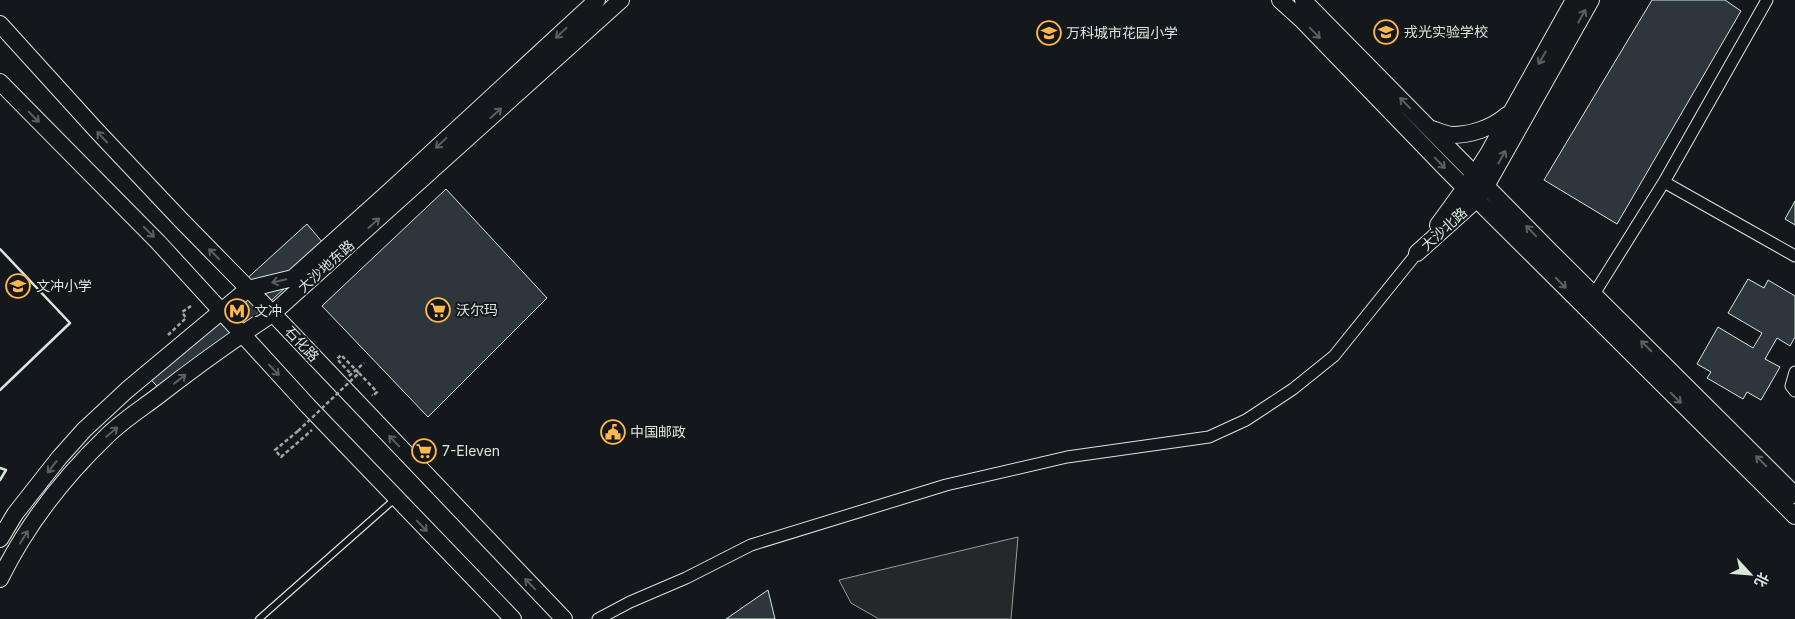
<svg xmlns="http://www.w3.org/2000/svg" width="1795" height="619" font-family="Inter,'Noto Sans SC',sans-serif">
  <style>
    .parking { fill: #24282b; stroke: #939e99 }
    .building { fill: #2c363c; stroke: #d8e6dc }
    .lines { fill: none; stroke-linecap: round; stroke-linejoin: round }
    .lane-casing { stroke: #d8e6dc; stroke-width: 8 }
    .street-casing { stroke: #d8e6dc; stroke-width: 13 }
    .secondary-casing { stroke: #d8e6dc; stroke-width: 18 }
    .path { stroke: #9da8a2; stroke-width: 2.5; stroke-dasharray: 4 2.5; stroke-linecap: butt }
    .lane { stroke: #14181c; stroke-width: 5.5 }
    .street { stroke: #14181c; stroke-width: 11 }
    .secondary { stroke: #14181c; stroke-width: 16 }
    .path-bridge { stroke: #9da8a2; stroke-width: 2.5; stroke-dasharray: 4 2.5; stroke-linecap: butt }
    .wall { stroke: #d8e6dc; stroke-width: 2.5 }
    .oneway { stroke: #59605f }
    .labels { text-anchor: middle; stroke-width: 4; stroke-linejoin: round; paint-order: stroke }
    .poi-label { font-size: 14px; fill: #d8e6dc; stroke: #14181c; text-anchor: start }
    .street-label { font-size: 14px; fill: #d8e6dc; stroke: #14181c }
  </style>
  <rect width="100%" height="100%" fill="#14181c"/>
  <path class="parking" d="M1018 537 1011 619H879L851 603 839 580Z"/>
  <path class="building" d="M1652 0H1725L1741 11 1617 224 1544 180Z
    M446 189 547 298 428 417 322 306Z
    M1795 201V225L1785 219Z
    M307 224 328 249 166 396 144 372Z
    M1748 279 1764 288 1768 280 1795 296V337L1790 346 1777 338 1765 359 1780 367 1761 400 1747 392 1743 399 1707 378 1711 372 1697 364 1718 327 1753 348 1762 333 1728 313Z
    M768 590 775 619H726Z"/>
  <g class="lines">
    <g class="lane-casing">
      <path id="lane" d="M259 619 396 498"/>
    </g>
    <g class="street-casing">
      <path id="street" d="M1664 182 1795 256
        M1589 299 1594 294 1664 182 1767 0
        M1795 372 1791 386 1795 391
        M598 619 630 602 686 578 751 545 946 485 1067 457 1209 437 1246 420 1293 389 1334 356 1417 253"/>
    </g>
    <g class="secondary-casing">
      <path id="secondary" d="M1280 0 1301 19 1448 171 1795 516
        M1303 0 1550 251 1795 495
        M0 24 97 131 181 220 280 321 564 619
        M0 82 158 242 308 406 513 619
        M1432 129C1438 131 1445 134 1451 135 1471 135 1492 128 1507 115
        M1438 225 1475 174 1489 152 1574 0
        M1417 253 1477 199 1486 186 1591 0
        M0 539 15 514 59 458 84 430 127 390 248 289 293 278 391 190 597 0
        M0 579C26 526 64 477 107 436 122 421 141 409 158 396 195 367 233 340 272 314L621 0"/>
    </g>
    <path class="path" d="M168 335 186 318 182 312 191 306
      M359 373 377 392 373 396 372 395
      M349 376 364 363
      M298 431 275 450 281 457 312 430"/>
    <use href="#lane" class="lane"/>
    <use href="#street" class="street"/>
    <use href="#secondary" class="secondary"/>
    <path class="path-bridge" d="M298 431 359 373 341 355 337 359 351 374"/>
    <path class="wall" d="M0 249 70 323 0 390
      M0 468 6 470 0 480"/>
  </g>
  <defs><path id="oneway-shaft" d="M-6 0H5M1.5-3L5.5 0L1.5 3" fill="none" stroke-width="1.6" stroke-linecap="round" stroke-linejoin="round" transform="scale(1.25)"/></defs>
  <g class="oneway">
    <use href="#oneway-shaft" transform="translate(1582 16) rotate(-61)"/>
    <use href="#oneway-shaft" transform="translate(561 33) rotate(137)"/>
    <use href="#oneway-shaft" transform="translate(1315 33) rotate(46)"/>
    <use href="#oneway-shaft" transform="translate(1542 58) rotate(120)"/>
    <use href="#oneway-shaft" transform="translate(1405 103) rotate(-134)"/>
    <use href="#oneway-shaft" transform="translate(496 113) rotate(-42)"/>
    <use href="#oneway-shaft" transform="translate(34 117) rotate(45)"/>
    <use href="#oneway-shaft" transform="translate(102 137) rotate(-133)"/>
    <use href="#oneway-shaft" transform="translate(441 143) rotate(137)"/>
    <use href="#oneway-shaft" transform="translate(1502 157) rotate(-61)"/>
    <use href="#oneway-shaft" transform="translate(1440 163) rotate(46)"/>
    <use href="#oneway-shaft" transform="translate(374 223) rotate(-42)"/>
    <use href="#oneway-shaft" transform="translate(1531 231) rotate(-134)"/>
    <use href="#oneway-shaft" transform="translate(149 232) rotate(45)"/>
    <use href="#oneway-shaft" transform="translate(214 254) rotate(-135)"/>
    <use href="#oneway-shaft" transform="translate(279 281) rotate(166)"/>
    <use href="#oneway-shaft" transform="translate(1561 283) rotate(45)"/>
    <use href="#oneway-shaft" transform="translate(1646 346) rotate(-135)"/>
    <use href="#oneway-shaft" transform="translate(274 370) rotate(47)"/>
    <use href="#oneway-shaft" transform="translate(180 379) rotate(-38)"/>
    <use href="#oneway-shaft" transform="translate(1676 398) rotate(45)"/>
    <use href="#oneway-shaft" transform="translate(112 432) rotate(-40)"/>
    <use href="#oneway-shaft" transform="translate(394 441) rotate(-134)"/>
    <use href="#oneway-shaft" transform="translate(1761 461) rotate(-135)"/>
    <use href="#oneway-shaft" transform="translate(52 467) rotate(128)"/>
    <use href="#oneway-shaft" transform="translate(422 526) rotate(46)"/>
    <use href="#oneway-shaft" transform="translate(24 537) rotate(-58)"/>
    <use href="#oneway-shaft" transform="translate(530 584) rotate(-134)"/>
  </g>
  <defs>
    <g id="school-ring" transform="scale(1.25)"><circle r="9.5" fill="#14181c" stroke="#ffb74d" stroke-width="1.5"/><path d="M0-5L7-2L0 1L-7-2ZM-4 1L0 2.5L4 1V4Q0 6-4 4Z" fill="#ffb74d"/></g>
    <g id="supermarket-ring" transform="scale(1.25)"><circle r="9.5" fill="#14181c" stroke="#ffb74d" stroke-width="1.5"/><path d="M-6-5.5h2.5l.6 2H6L4.5 2H-2.5L-4.4-4H-6ZM-1.5 3.2a1.3 1.3 0 1 0 .1 0ZM3 3.2a1.3 1.3 0 1 0 .1 0Z" fill="#ffb74d"/></g>
    <g id="metro-ring" transform="scale(1.25)"><circle r="9.5" fill="#14181c" stroke="#ffb74d" stroke-width="1.5"/><path d="M-5.5 5V-5H-3L0 0L3-5H5.5V5H3V-.5L0 4L-3-.5V5Z" fill="#ffb74d"/></g>
    <g id="civic-ring" transform="scale(1.25)"><circle r="9.5" fill="#14181c" stroke="#ffb74d" stroke-width="1.5"/><path d="M-.6-6.5H3V-4.5H.6V-3L4-1V1h2V6H-6V1h2V-1L-.6-3ZM-1.2 2.5V6h2.4V2.5Z" fill="#ffb74d"/></g>
  </defs>
  <g fill-rule="evenodd">
    <use href="#school-ring" x="1386" y="32"/>
    <use href="#school-ring" x="1049" y="33"/>
    <use href="#school-ring" x="18" y="286"/>
    <use href="#supermarket-ring" x="438" y="310"/>
    <use href="#metro-ring" x="237" y="311"/>
    <use href="#civic-ring" x="613" y="432"/>
    <use href="#supermarket-ring" x="424" y="451"/>
  </g>
  <g class="labels">
    <g class="poi-label">
      <text x="1404" y="37">戎光实验学校</text>
      <text x="1066" y="38">万科城市花园小学</text>
      <text x="36" y="291">文冲小学</text>
      <text x="456" y="315">沃尔玛</text>
      <text x="254" y="316">文冲</text>
      <text x="630" y="437">中国邮政</text>
      <text x="442" y="456">7-Eleven</text>
    </g>
    <g class="street-label">
      <text transform="translate(1444 229) rotate(-42)" y="5">大沙北路</text>
      <text transform="translate(326 266) rotate(-42)" y="5">大沙地东路</text>
      <text transform="translate(302 344) rotate(47)" y="5">石化路</text>
    </g>
  </g>
  <g transform="translate(1750 574) rotate(116)" stroke="#14181c" stroke-width="4" paint-order="stroke">
  <path d="M0-4L9 19L0 12L-9 19Z" fill="#d8e6dc"/>
  <text y="-8" font-size="14" font-weight="bold" text-anchor="middle" fill="#d8e6dc">北</text>
  </g>
</svg>
